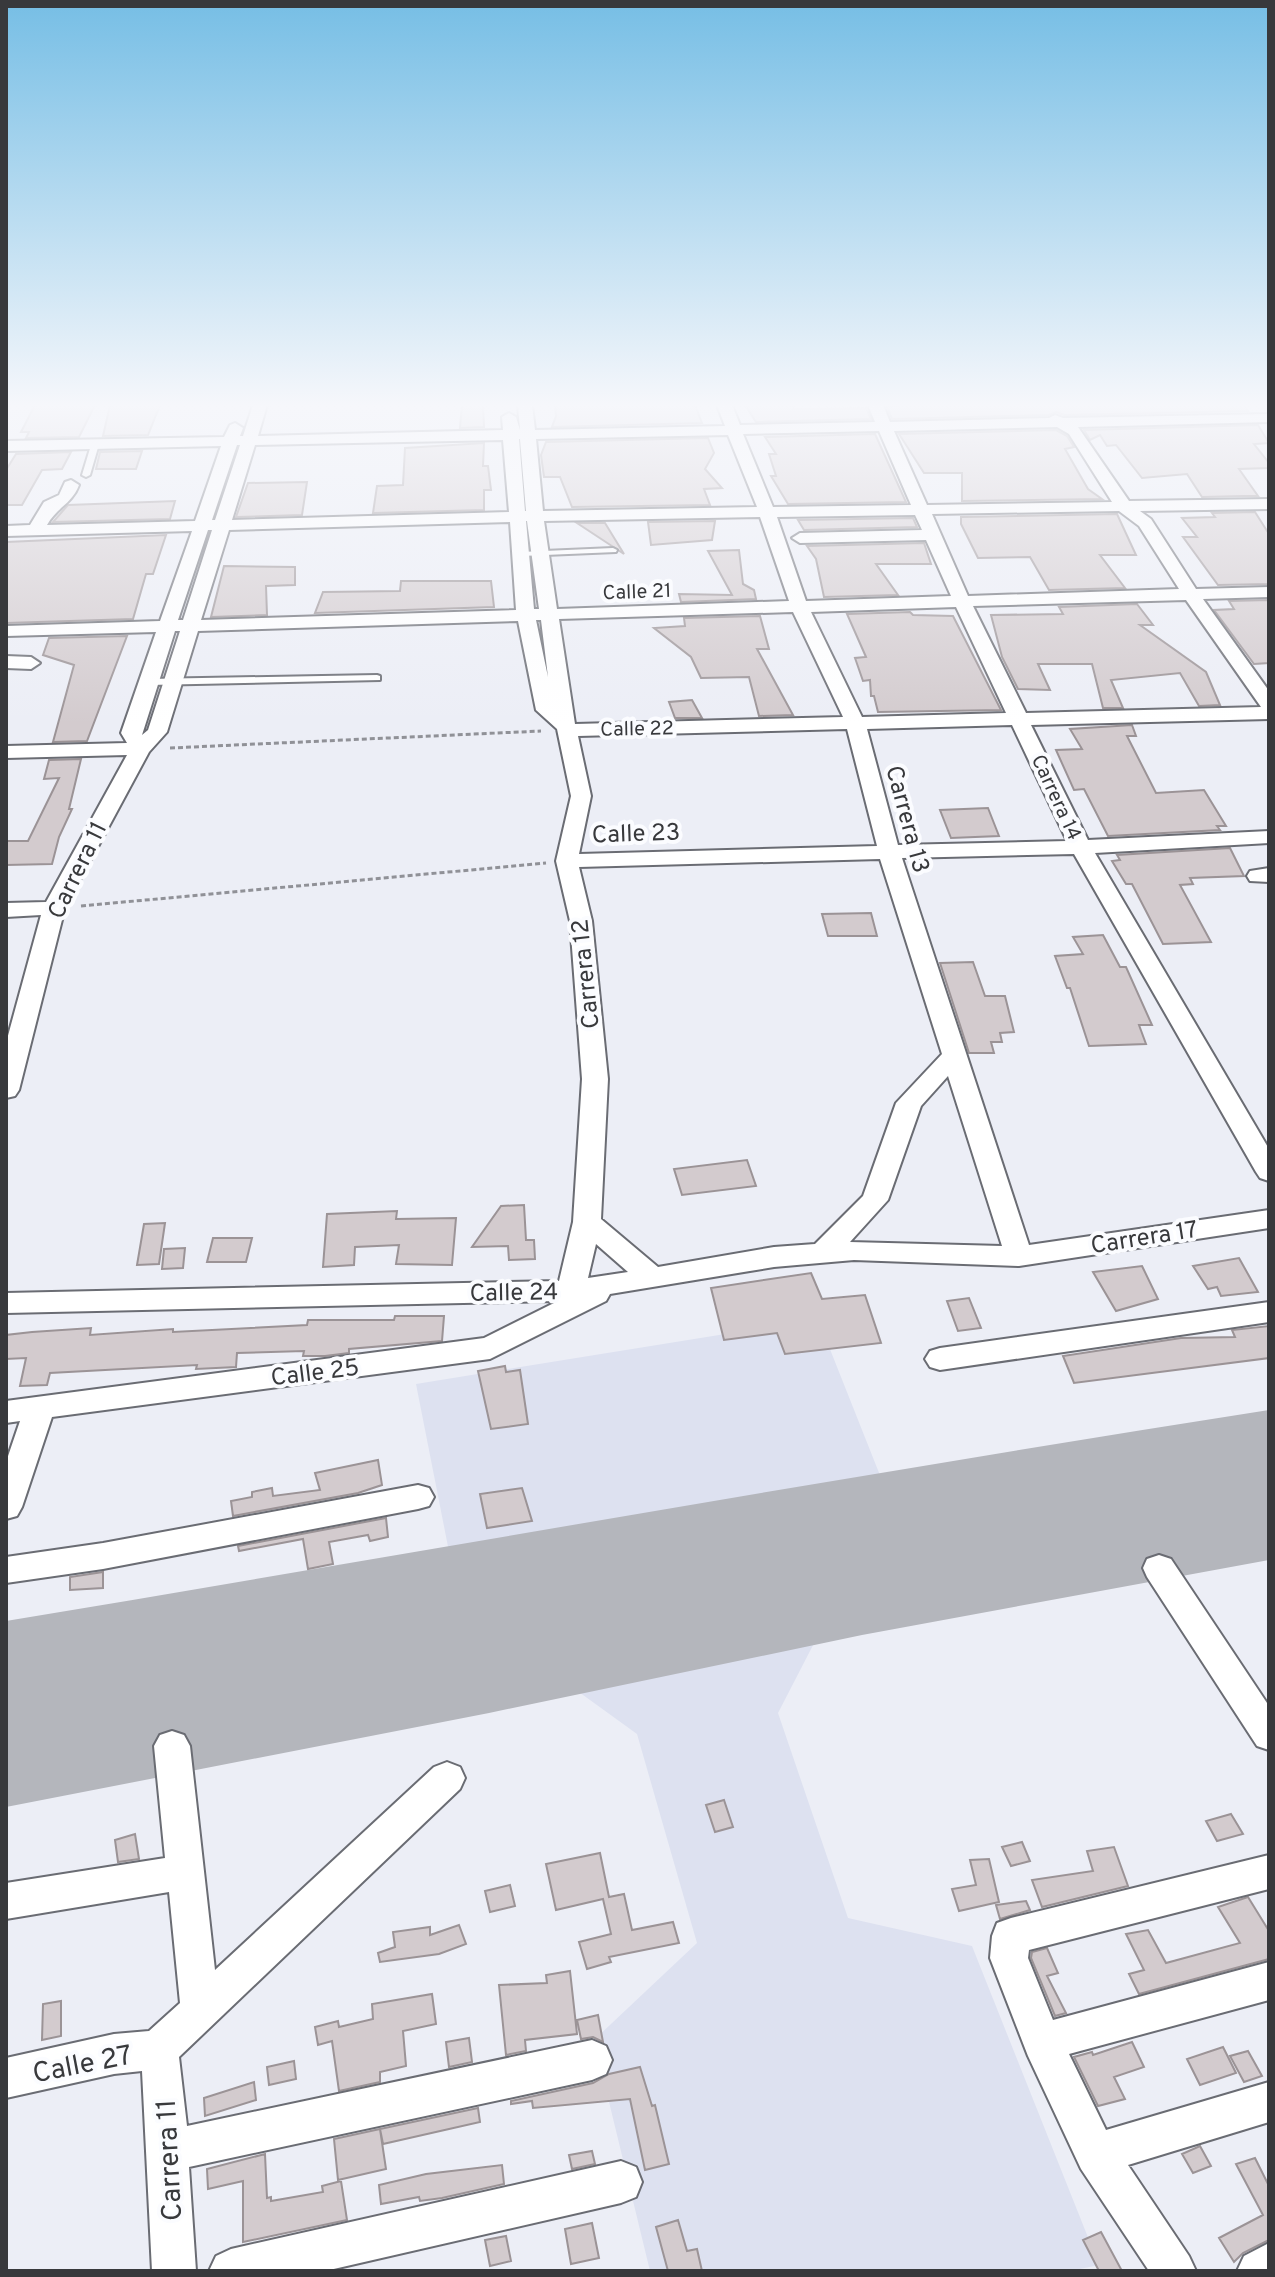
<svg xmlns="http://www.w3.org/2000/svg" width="1275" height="2277" font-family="Overpass,sans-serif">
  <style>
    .built { fill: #dde1f0 }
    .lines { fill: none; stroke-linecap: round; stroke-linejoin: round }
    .runway { fill: #b4b6bc; fill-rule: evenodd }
    .building { fill: #d3cbce; stroke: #9b9396; stroke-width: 2 }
    .service-casing { stroke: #6a6c73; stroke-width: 4 }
    .minor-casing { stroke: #6a6c73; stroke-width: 4 }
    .path { stroke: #909197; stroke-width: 3; stroke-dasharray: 5 3; stroke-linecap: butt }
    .service { fill: #fff; fill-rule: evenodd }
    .minor { fill: #fff; fill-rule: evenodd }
    .labels { text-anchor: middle; stroke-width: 8; stroke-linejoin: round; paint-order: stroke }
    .far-street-label { font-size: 20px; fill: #38393c; stroke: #fbfcff }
    .street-label { font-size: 24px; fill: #38393c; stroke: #fbfcff }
    .near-street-label { font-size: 28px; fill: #38393c; stroke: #fbfcff }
  </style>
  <rect width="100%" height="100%" fill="#eceef6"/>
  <path class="built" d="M818 1319 889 1498 778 1713 848 1918 972 1946 1099 2265 1070 2271H650L594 2040 697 1943 637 1734 489 1627 453 1572 416 1384Z"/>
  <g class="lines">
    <path class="runway" d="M1269 1410V1560L862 1635 489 1713 6 1807V1621C427 1551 847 1476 1269 1410Z"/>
  </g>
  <path class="building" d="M35 405H95L79 437 26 438 29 432H21Z
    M110 405H160L148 435 103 436Z
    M462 405H483L484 427 460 428Z
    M555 405H695L702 423 552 427 556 416Z
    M745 405H793V409L866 408 871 419 756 422Z
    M902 405H1244L1248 411 1064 415 1056 412 1048 415 892 419 887 407Z
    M1258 425 1269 443 1254 444 1269 463V468L1239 469 1258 496H1244L1202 497 1187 474 1142 478 1116 445 1107 446 1100 435 1090 440 1084 430Z
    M1056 430 1067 436 1074 447 1065 449 1088 489 1102 499 962 501V473H924L899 434Z
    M875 434 906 502 788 504 771 476H776L769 454H776L765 437Z
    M708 438 714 453 705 469 722 488 704 489 710 505 572 507 560 477H544L541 455 546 442Z
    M484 443 483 466H488L491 490H484V510L373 513 377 486 403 485 405 448Z
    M142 451 136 469H96L100 452Z
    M71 452 62 469 42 470 22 505H6V470L16 454Z
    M307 482 302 515 236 517 248 483Z
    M175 501 170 519 53 522 68 505Z
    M1255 512 1269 534V584L1218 585 1183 537H1197L1182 518 1215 517 1212 513Z
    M1117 514 1136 555H1100L1125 588 1049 590 1030 557 978 558 961 524V517Z
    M913 518 917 527 804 530 798 520Z
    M715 521 712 540 651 545 648 522Z
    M605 523 624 554 577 523Z
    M166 535 153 574H146L133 619 6 623V542Z
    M924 543 931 564H876L898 595 824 597 816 559 807 546Z
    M739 550 743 584 754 590 756 599 681 602 679 594 732 595 708 551Z
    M224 566 295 567V585L266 586 267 615 211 617Z
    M401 581H491L494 607 315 613 323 592 400 591Z
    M1269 600V663L1254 664 1214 610 1234 609 1229 601Z
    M1137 604 1153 625H1140L1206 672 1220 705 1199 706 1180 673 1111 680 1123 708H1103L1092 664H1038L1050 690 1018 689 1002 657 991 615 1063 614 1059 607Z
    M910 612 913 615 953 616 1001 710 878 712 874 696H871L870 680 863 681 855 658 866 657 847 614Z
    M760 616 769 649H757L793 715 759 716 749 677 701 678 691 657 654 628 685 626 684 618Z
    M127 636 87 741 53 742 74 665 43 655 49 638Z
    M692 700 702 718H675L669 702Z
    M1132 725 1136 736H1127L1156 793 1204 790 1226 826H1217L1220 830 1108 836 1084 789 1074 790 1056 750 1082 749 1070 729Z
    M81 759 69 809H72L59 837 52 864 6 865V841H28L59 778 44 779 49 760Z
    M988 808 999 836 951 838 940 810Z
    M1230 848 1244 876 1190 878 1193 884 1180 885 1211 942 1163 944 1132 884H1126L1112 861 1120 860 1117 855Z
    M871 913 877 936H828L822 914Z
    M1103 935 1120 967H1126L1152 1025H1139L1146 1044 1089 1046 1070 988H1067L1055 956 1083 954 1073 937Z
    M973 962 985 996H1005L1014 1032 1000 1033 1002 1042H991L994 1053H969L940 963Z
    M747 1160 756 1186 682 1195 674 1169Z
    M524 1205 526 1240H534L535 1259 509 1260 508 1246 472 1247 501 1206Z
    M397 1211 396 1219 456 1218 452 1265 396 1264 399 1245 355 1247 354 1265 323 1267 327 1214Z
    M165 1223 159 1264 137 1265 144 1224Z
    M213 1238H252L246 1262H207Z
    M185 1248 183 1268 162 1269 164 1249Z
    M1239 1258 1258 1292 1221 1296 1217 1287 1208 1289 1193 1266Z
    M1142 1266 1158 1299 1116 1311 1093 1272Z
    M811 1273 822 1299 865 1295 881 1343 785 1354 777 1333 724 1340 711 1288Z
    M969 1298 981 1328 958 1331 947 1301Z
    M395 1316H444L442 1341 349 1349V1353L325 1356H303L304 1351 237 1353 236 1367 196 1369 197 1365 50 1373 47 1385 20 1386 26 1358 6 1359V1335L32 1332 91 1328 90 1335 173 1329V1332L307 1325 308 1320H394Z
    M1269 1326V1358L1074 1383 1063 1356 1181 1338 1235 1337 1232 1330Z
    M505 1366 506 1372 520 1370 528 1424 491 1429 478 1371Z
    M378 1460 382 1485 358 1493 233 1516 231 1501 252 1497V1492L272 1488 273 1496 320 1490 315 1473Z
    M522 1488 532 1521 487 1528 480 1494Z
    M386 1518 388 1537 370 1541 368 1535 329 1542 333 1564 308 1569 303 1539 239 1551 238 1546Z
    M103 1572V1588L70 1590V1577Z
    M724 1800 733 1827 715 1832 706 1805Z
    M1231 1814 1243 1834 1217 1841 1206 1821Z
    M135 1834 139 1859 118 1862 115 1840Z
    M1022 1842 1030 1861 1011 1866 1002 1847Z
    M1114 1847 1128 1886 1042 1907 1032 1880 1093 1871 1087 1851Z
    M600 1853 609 1897 624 1894 632 1930 673 1922 679 1943 609 1957 611 1962 587 1969 579 1942 611 1934 603 1899 556 1910 546 1864Z
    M989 1859 999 1902 959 1911 952 1889 976 1885 970 1860Z
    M510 1885 515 1906 490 1912 485 1891Z
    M1248 1897 1269 1931V1959L1139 1994 1129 1974 1144 1970 1126 1934 1148 1930 1166 1963 1240 1943 1218 1907Z
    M1026 1901 1030 1910 1000 1919 996 1905Z
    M459 1925 466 1944 439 1954 380 1962 378 1953 395 1947 393 1932 430 1927V1935Z
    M1047 1948 1058 1973 1047 1976 1066 2013 1055 2016 1031 1958 1032 1952Z
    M570 1971 577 2034 525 2040 526 2051 506 2055 499 1985 547 1983 546 1975Z
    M432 1994 436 2024 403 2031 406 2066 380 2072V2082L339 2091 332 2041 318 2045 315 2027 338 2021 339 2027 373 2019 372 2004Z
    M61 2001V2036L42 2040 43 2004Z
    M598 2015 603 2042 593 2037 581 2039 577 2020Z
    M469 2038 472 2062 449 2067 446 2042Z
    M1132 2042 1144 2067 1114 2077 1125 2099 1098 2106 1074 2057 1092 2052 1093 2055Z
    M1223 2047 1236 2073 1200 2085 1187 2059Z
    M1248 2051 1262 2076 1244 2082 1230 2056Z
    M294 2061 296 2079 269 2085 267 2067Z
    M640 2067 652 2106 655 2105 669 2164 645 2170 630 2099 533 2108 532 2101 511 2104V2101L593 2083 609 2074Z
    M254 2082 256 2100 205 2116 204 2098Z
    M478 2108 480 2122 383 2144 380 2129Z
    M380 2129 386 2169 338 2180 334 2139Z
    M1200 2146 1211 2166 1193 2173 1182 2154Z
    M592 2151 595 2164 572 2169 569 2155Z
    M265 2154 267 2198 271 2197V2201L323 2192 322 2186 341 2181 347 2220 243 2242V2181L208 2189 207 2169Z
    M1255 2158 1269 2186V2240L1243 2253 1234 2262 1219 2238 1263 2215 1236 2164Z
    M502 2165 504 2184 442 2198 420 2201 419 2197 381 2204 379 2185 426 2174Z
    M678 2220 687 2251 697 2249 702 2271H668L656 2227Z
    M592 2223 599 2258 571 2264 565 2229Z
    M1101 2232 1122 2271H1099L1083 2240Z
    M506 2236 511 2261 490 2266 485 2240Z"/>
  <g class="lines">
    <g class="service-casing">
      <path id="service" d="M92 442 99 444 90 475 86 477 82 475Z
        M613 548 617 550 616 552 521 556 517 554 521 552Z
        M377 675 380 676V680L148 685 144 682 148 679Z"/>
    </g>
    <g class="minor-casing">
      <path id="minor" d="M253 405H267L258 436 503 430 502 417 509 413 516 417 520 430 518 405H532L535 430 725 426 717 405H732L740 425 875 422 868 405H883L890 422 1049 418 1055 415 1063 418 1269 414V422L1078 427 1129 501 1269 499V509L1140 511 1151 519 1196 589 1269 587V597L1203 599 1269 691V719L1031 725 1088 840 1269 831V843L1095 853 1269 1149V1181L1260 1178 1256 1172 1074 854 902 858 1029 1245 1269 1210V1228L1019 1266 854 1260 774 1267 610 1294 606 1301 490 1359 52 1417 22 1507 17 1516 6 1519V1462L20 1421 6 1423V1401L484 1338 558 1301 6 1313V1293L559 1281 573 1222 582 1079 570 921 556 861 571 796 557 729 536 710 518 621 198 631 167 732 149 752 65 908 19 1090 15 1096 6 1098V1043L41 915 6 917V903L46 902 127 755 6 758V746L127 743 121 733 156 632 6 636V626L160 621 192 531 6 536V526L30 525 44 502 59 495 65 482 71 480 79 485C72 504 57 507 47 525L195 521 221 446 6 451V441L224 437 230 425 235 423 243 428 240 436H243ZM1057 427 1069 434 1112 502 927 505 894 431ZM879 431 911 505 773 507 743 434ZM728 435 757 507 543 511 536 439ZM519 439H520L526 511H525ZM503 440 509 512 232 520 255 445ZM237 445H240L215 520H212ZM1119 511 1139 526 1179 589 968 596 932 514ZM915 515 922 530 800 533 792 538 800 543 926 540 951 596 806 601 777 517ZM760 517 789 601 557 609 544 521ZM526 521H527L539 609H534ZM510 522 516 610 201 620 229 530ZM208 530H212L183 620H178ZM1186 600 1261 707 1026 713 973 606ZM956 607 1006 713 862 717 811 612ZM793 612 843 717 575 724 559 619ZM536 620H541L548 677ZM175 631H180L148 730 142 735ZM1012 725 1067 841 898 845 867 729ZM847 729 877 846 579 854 591 796 578 736ZM880 859 942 1054 896 1103 863 1196 815 1244 774 1247 658 1267 601 1219 608 1079 592 921 579 867ZM948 1076 1002 1246 850 1242 888 1200 921 1106ZM596 1244 628 1272 588 1278Z
        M6 656 31 657 40 663 31 669 6 668Z
        M1269 868V882L1250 881 1247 876 1250 871Z
        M1269 1302V1322L940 1370 930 1367 925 1359 930 1351 940 1348Z
        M418 1485 429 1488 434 1497 429 1506 418 1509 103 1569 6 1583V1557L103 1543Z
        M1159 1555 1171 1559 1269 1706V1750L1257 1746 1147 1577 1143 1568 1147 1559Z
        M172 1731 184 1735 190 1746 215 1970 434 1767 447 1762 460 1767 465 1778 460 1789 179 2057 187 2126 592 2040 606 2046 612 2060 606 2074 592 2080 189 2167 196 2271H152L142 2071 114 2074 6 2098V2058L114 2034 149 2031 180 2003 169 1892 6 1919V1883L165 1858 154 1746 160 1735Z
        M1269 1855V1889L1029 1950 1028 1958 1053 2020 1269 1962V2000L1069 2054 1106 2130 1269 2082V2122L1128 2165 1189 2256 1196 2271H1149L1081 2169 1028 2056 990 1958 992 1936 997 1923 1011 1918Z
        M621 2161 636 2167 642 2182 636 2197 621 2203 325 2271H209L216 2256 231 2249Z
        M1269 2243V2271H1237L1244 2256Z"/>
    </g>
    <path class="path" d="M170 748 541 731
      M81 906 546 863"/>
    <use href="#service" class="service"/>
    <use href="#minor" class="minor"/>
  </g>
  <linearGradient id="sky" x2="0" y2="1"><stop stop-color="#76bee5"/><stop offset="0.56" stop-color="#f6f7fb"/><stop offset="1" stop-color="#f6f7fb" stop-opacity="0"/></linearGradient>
  <rect width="1275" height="724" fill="url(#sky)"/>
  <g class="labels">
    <g class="far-street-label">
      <text transform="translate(637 591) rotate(-2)" y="7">Calle 21</text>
      <text transform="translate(637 728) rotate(-1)" y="7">Calle 22</text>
      <text transform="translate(1057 797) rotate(65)" y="7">Carrera 14</text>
    </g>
    <g class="street-label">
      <text transform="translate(908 819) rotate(75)" y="8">Carrera 13</text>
      <text transform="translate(636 833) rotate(-2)" y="8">Calle 23</text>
      <text transform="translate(77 870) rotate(-64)" y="8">Carrera 11</text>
      <text transform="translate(585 974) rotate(-96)" y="8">Carrera 12</text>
      <text transform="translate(1144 1237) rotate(-9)" y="8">Carrera 17</text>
      <text transform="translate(514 1292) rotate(-1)" y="8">Calle 24</text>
      <text transform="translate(315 1372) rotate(-7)" y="8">Calle 25</text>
    </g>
    <g class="near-street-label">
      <text transform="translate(82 2063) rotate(-11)" y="10">Calle 27</text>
      <text transform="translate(168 2160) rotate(-93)" y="10">Carrera 11</text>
    </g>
  </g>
  <rect width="1275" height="2277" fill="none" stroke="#38393c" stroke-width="16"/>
</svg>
